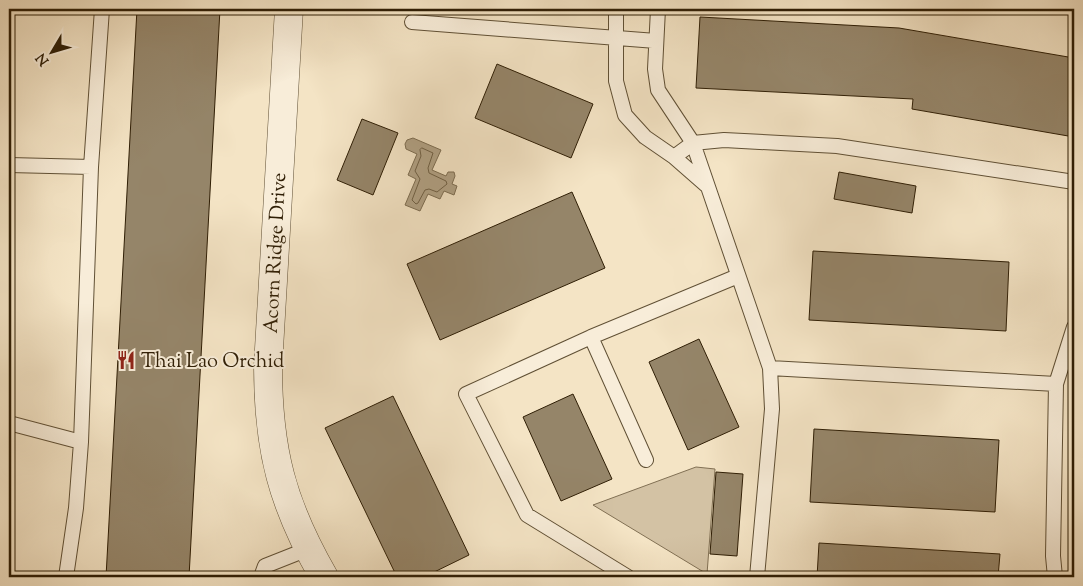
<svg xmlns="http://www.w3.org/2000/svg" width="1083" height="586" font-family="'Sorts Mill Goudy',serif">
  <style>
    .green { fill: #d3c2a4; stroke: #817054 }
    .water { fill: #b1a184; stroke: #7d6d51 }
    .lines { fill: none; stroke-linecap: round; stroke-linejoin: round }
    .shore { stroke: #706044; stroke-width: 1 }
    .building { fill: #958569; stroke: #2f1e05 }
    .lane-casing { stroke: #605035; stroke-width: 16 }
    .street-casing { stroke: #605035; stroke-width: 29 }
    .lane { stroke: #f8edd9; stroke-width: 14 }
    .street { stroke: #f8edd9; stroke-width: 28 }
    .labels { text-anchor: middle; stroke-width: 4; stroke-linejoin: round; paint-order: stroke }
    .street-label { font-size: 20px; fill: #2f1e05; stroke: #f8edd9 }
    .poi-label { font-size: 20px; fill: #2f1e05; stroke: #f8edd9; text-anchor: start }
  </style>
  <rect width="100%" height="100%" fill="#f4e4c5"/>
  <filter id="stains"><feTurbulence type="fractalNoise" baseFrequency=".004" numOctaves="4"/><feColorMatrix values="0 0 0 0 .2 0 0 0 0 .09 0 0 0 0 .02 0 0 0 .5 -.17"/></filter>
  <radialGradient id="worn" r=".72"><stop offset=".6" stop-color="#630" stop-opacity="0"/><stop offset="1" stop-color="#630" stop-opacity=".3"/></radialGradient>
  <path class="green" d="M696 467 715 469 707 574 593 505Z"/>
  <path class="water" d="M413 138 441 150 432 170 446 176 448 172H454L455 176 452 184 457 186 454 195 444 191 440 199 428 194 420 211 405 205 416 179 408 175 417 154 406 149 405 144 407 140Z"/>
  <g class="lines">
    <path class="shore" d="M422 148 433 153 428 168 429 173 446 181 447 184 437 192 429 189 425 190 418 203 416 204 412 200 420 179 415 171 421 156 420 150Z"/>
  </g>
  <path class="building" d="M137 9H220L189 577H106Z
    M700 17 899 28 1074 58V137L912 109 913 99 696 88Z
    M497 64 593 104 571 158 475 118Z
    M362 119 398 133 373 195 337 180Z
    M839 172 916 186 912 213 834 199Z
    M572 192 605 268 440 340 407 264Z
    M813 251 1009 262 1006 331 809 320Z
    M699 339 739 427 688 450 649 362Z
    M573 394 612 479 561 501 523 417Z
    M393 396 469 555 424 577H397L325 428Z
    M814 429 999 440 995 512 810 502Z
    M716 472 743 474 737 556 710 554Z
    M819 543 1000 554 998 577H817Z"/>
  <g class="lines">
    <g class="lane-casing">
      <path id="lane" d="M616 9V81L625 115 645 137 674 157 706 185
        M658 9 655 69 658 90 693 143 770 368 772 409 757 577
        M412 22 656 41
        M674 157 693 143 724 140 837 146 1074 182
        M9 165 91 167
        M591 337 646 460
        M770 368 1056 384
        M9 423 81 442
        M66 577 76 508 81 442 91 167 102 9
        M261 577 265 566 308 549
        M628 577 527 515 466 394 591 337 738 276
        M1055 577 1053 556 1056 384 1074 327"/>
    </g>
    <g class="street-casing">
      <path id="street" d="M289 9 268 366C268 450 282 504 324 577"/>
    </g>
    <use href="#lane" class="lane"/>
    <use href="#street" class="street"/>
  </g>
  <defs>
    <g id="restaurant-bare" transform="scale(1.5)"><path d="M-5-6h1v4h1v-4h1v4h1v-4h1v5L-1.5 .5V6h-2V.5L-5-1ZM5-6V6H3V1.5H1.5Q1.5-4 5-6Z" fill="#8f2418" stroke="#f8edd9" stroke-width="2.5" paint-order="stroke"/></g>
  </defs>
  <g fill-rule="evenodd">
    <use href="#restaurant-bare" x="126" y="360"/>
  </g>
  <g class="labels">
    <g class="street-label">
      <text transform="translate(274 253) rotate(-87)" y="7">Acorn Ridge Drive</text>
    </g>
    <g class="poi-label">
      <text x="141" y="367">Thai Lao Orchid</text>
    </g>
  </g>
  <rect width="1083" height="586" fill="none" stroke="#f4e4c5" stroke-width="30"/>
  <rect x="10" y="10" width="1063" height="566" fill="none" stroke="#2f1e05" stroke-width="2.5"/>
  <rect x="15" y="15" width="1053" height="556" fill="none" stroke="#2f1e05"/>
  <g transform="translate(52 52) rotate(232)" stroke="#f8edd9" stroke-width="4" paint-order="stroke">
  <path d="M0-4L9 19L0 12L-9 19Z" fill="#2f1e05"/>
  <text y="-8" font-size="14" font-weight="bold" text-anchor="middle" fill="#2f1e05">N</text>
  </g>
  <rect width="100%" height="100%" filter="url(#stains)"/>
  <rect width="100%" height="100%" fill="url(#worn)"/>
</svg>
